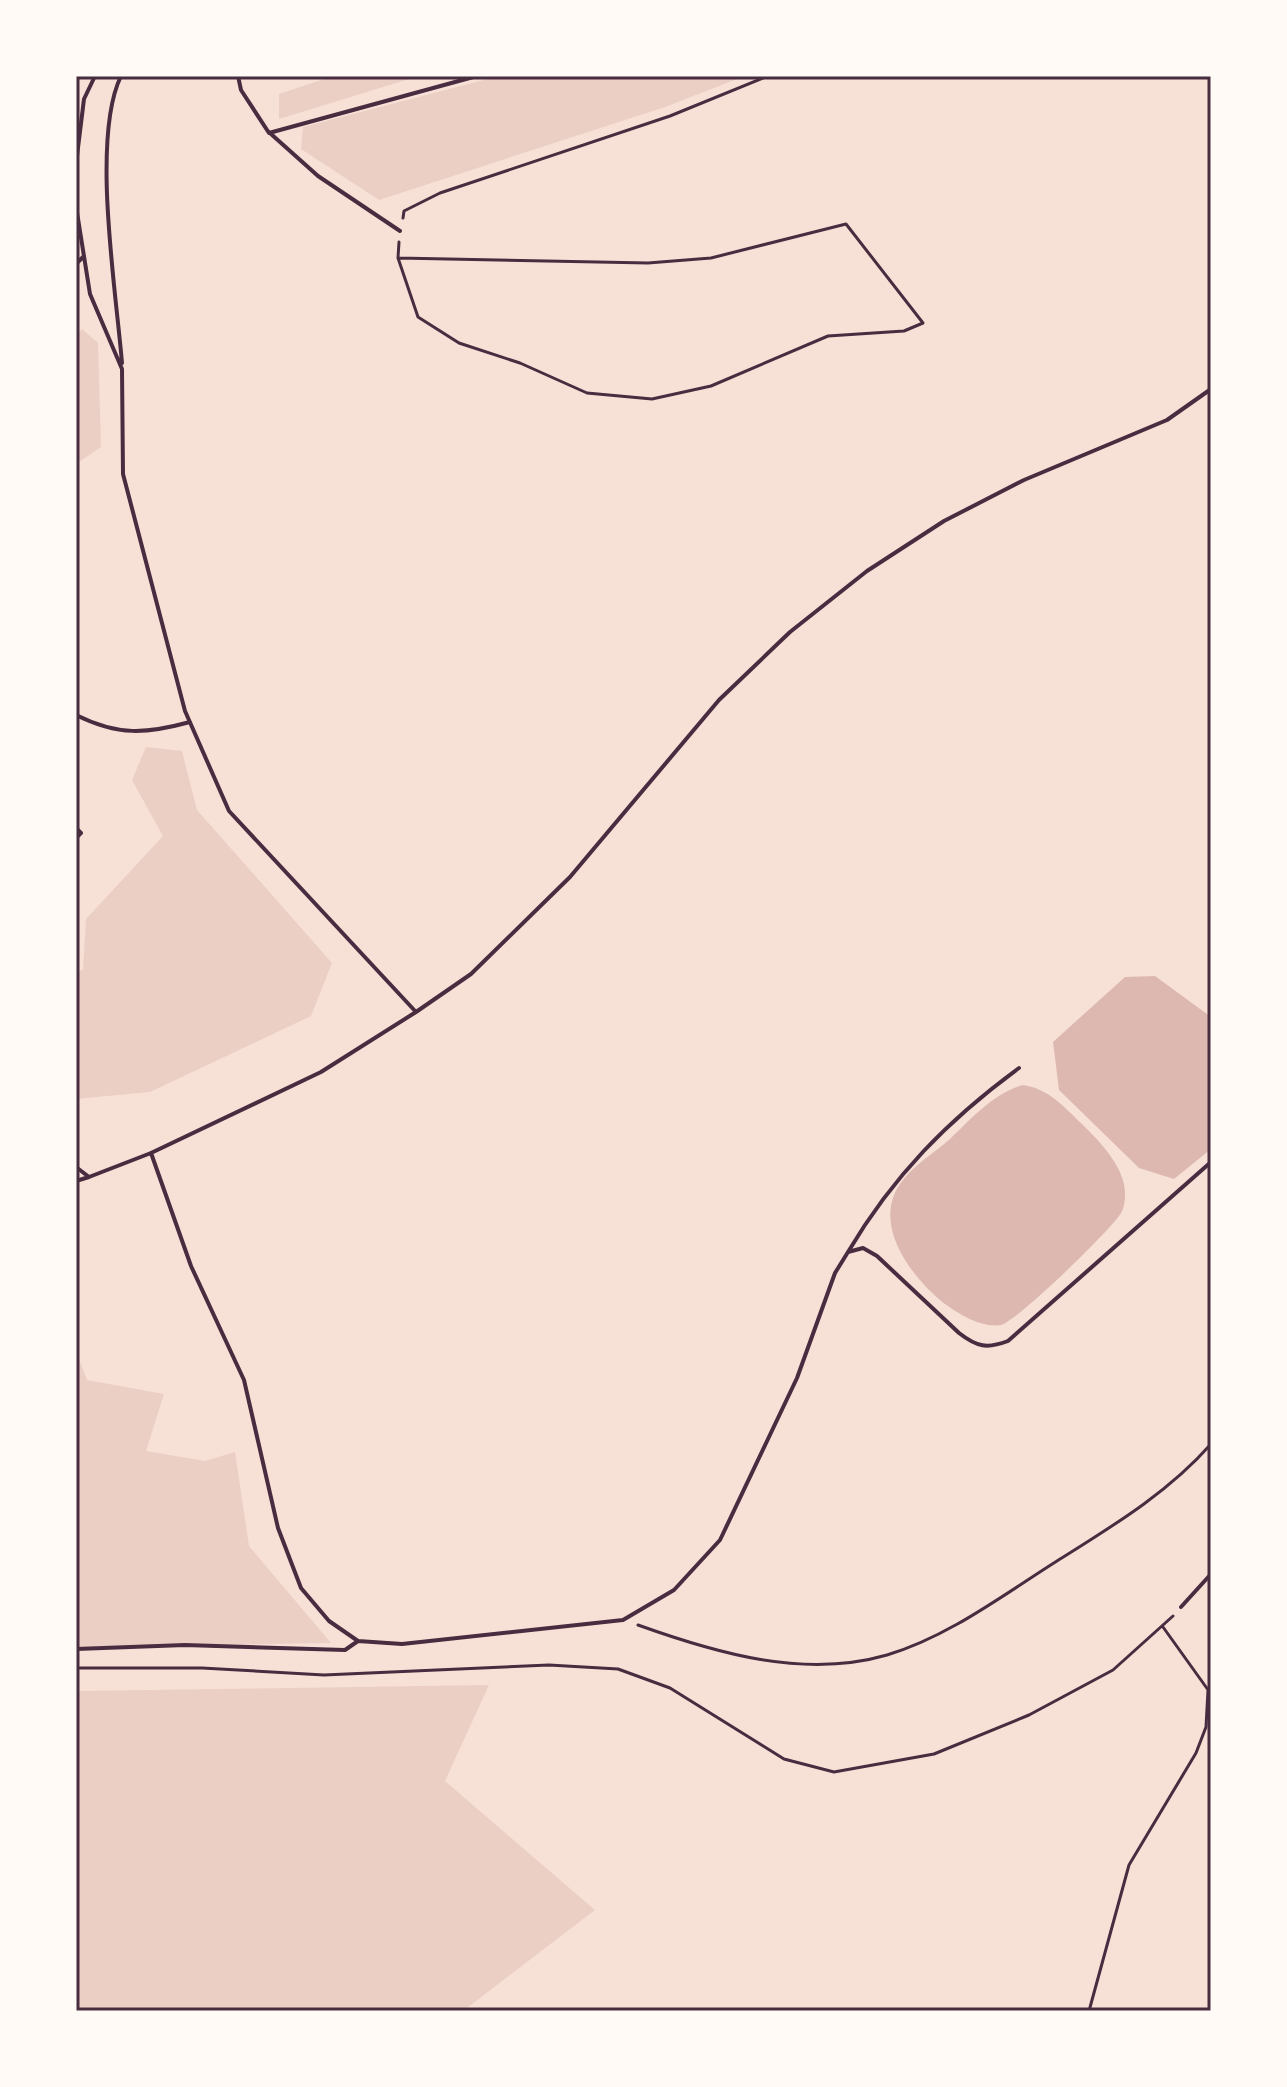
<svg xmlns="http://www.w3.org/2000/svg" width="1287" height="2087" font-family="Helvetica,sans-serif">
  <style>
    .green { fill: #ebcfc5 }
    .water { fill: #dcb8b0 }
    .lines { fill: none; stroke-linecap: round; stroke-linejoin: round }
    .path { stroke: #4a2c40; stroke-width: 3 }
    .service { stroke: #4a2c40; stroke-width: 4 }
    .neatline { fill: none; stroke: #4a2c40; stroke-width: 3 }
  </style>
  <rect width="100%" height="100%" fill="#f7e1d7"/>
  <path class="green" d="M333 76H419L279 119V94Z
    M499 76H745L665 107 379 200 301 149 303 127Z
    M82 329 98 343 101 447 76 464V334Z
    M146 747 182 751 197 810 332 963 311 1016 150 1092 76 1099V971L83 970 86 919 163 836 132 780Z
    M76 1351 87 1380 164 1394 146 1451 205 1461 235 1452 249 1546 331 1643 137 1646 76 1650Z
    M489 1685 445 1781 595 1910 463 2011H76V1691Z"/>
  <path class="water" d="M1155 976 1211 1017V1149L1174 1179 1139 1168 1059 1090 1053 1042 1125 977Z
    M1023 1085C1049 1089 1063 1106 1082 1124 1100 1142 1126 1168 1125 1195 1125 1201 1124 1208 1121 1213 1112 1229 1016 1322 1001 1325 982 1328 960 1315 945 1304 913 1279 871 1226 900 1184 912 1166 934 1153 950 1139 971 1119 994 1093 1023 1085Z"/>
  <g class="lines">
    <path class="path" d="M403 218 404 211 440 193 670 116 768 76
      M398 258 648 263 711 258 846 224 923 323 904 331 828 336 711 386 652 399 587 393 520 363 459 343 418 317 398 258 399 242
      M638 1625C716 1653 804 1679 887 1655 948 1637 1003 1595 1057 1561 1111 1527 1168 1493 1211 1444
      M1163 1627 1211 1694
      M76 1668H202L324 1675 549 1665 618 1669 670 1688 784 1759 834 1772 934 1754 1029 1715 1113 1670 1173 1616
      M1089 2011 1129 1865 1196 1753 1206 1727 1208 1690"/>
    <path class="service" d="M121 76C91 138 116 290 122 363
      M238 76 241 90 269 133 477 76
      M271 134 318 176 400 231
      M76 164 84 99 95 76
      M76 206 90 294 122 369 123 474 185 711 229 811 416 1012 471 974 570 877 719 700 790 632 867 571 944 521 1024 480 1167 420 1211 389
      M76 264 84 256
      M76 715C118 736 146 734 190 722
      M76 828 81 833 76 838
      M151 1153 191 1266 244 1380 278 1528 301 1588 329 1621 358 1641 402 1644 623 1620 674 1590 720 1540 797 1378 835 1273 848 1252 863 1248 877 1256 959 1333C977 1347 987 1349 1008 1341L1211 1162
      M76 1167 89 1177 151 1153 321 1072 416 1012
      M76 1181 89 1177
      M848 1252C893 1176 948 1120 1019 1068
      M1181 1607 1211 1574
      M76 1649 185 1645 345 1650 358 1641"/>
  </g>
  <rect width="1287" height="2087" fill="none" stroke="#fffaf5" stroke-width="156"/>
  <rect x="78" y="78" width="1131" height="1931" class="neatline"/>
</svg>
